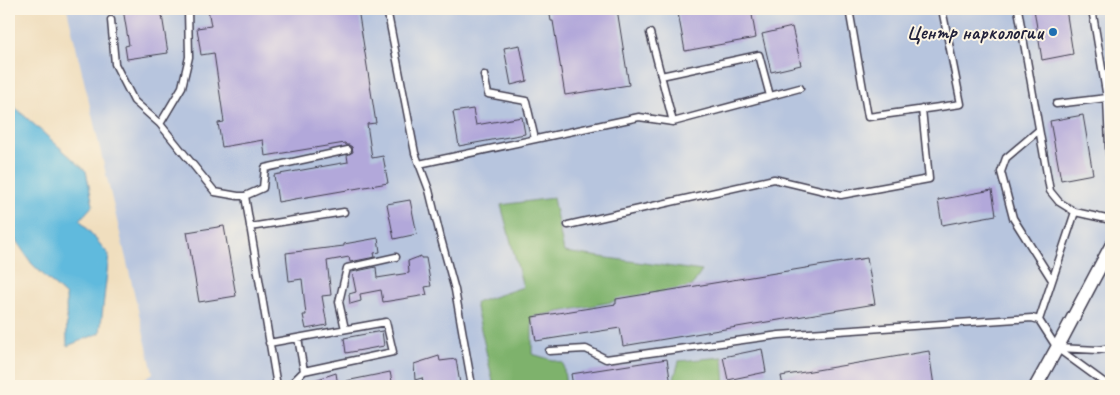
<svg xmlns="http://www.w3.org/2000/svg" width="1120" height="395" font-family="Caveat,sans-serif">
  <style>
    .industrial { fill: #b7c5de }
    .forest { fill: #7eb26c; stroke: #506a54 }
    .water { fill: #60badd; stroke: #416e8c }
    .building { fill: #b2a8da }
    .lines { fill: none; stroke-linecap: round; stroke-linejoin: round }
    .lane-casing { stroke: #413e4f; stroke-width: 9 }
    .street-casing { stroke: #413e4f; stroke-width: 15 }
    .lane { stroke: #fff; stroke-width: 6 }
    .street { stroke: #fff; stroke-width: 12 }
    .poi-dot { fill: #1f6fb2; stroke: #fcf5e5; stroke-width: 2 }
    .labels { text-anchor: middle; stroke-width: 4; stroke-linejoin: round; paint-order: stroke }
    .poi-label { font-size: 20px; font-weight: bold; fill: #22223b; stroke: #fcf5e5; text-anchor: end }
  </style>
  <rect width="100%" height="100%" fill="#fcf5e5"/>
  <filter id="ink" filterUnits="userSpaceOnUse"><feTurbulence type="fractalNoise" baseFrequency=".02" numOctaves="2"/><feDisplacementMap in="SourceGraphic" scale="10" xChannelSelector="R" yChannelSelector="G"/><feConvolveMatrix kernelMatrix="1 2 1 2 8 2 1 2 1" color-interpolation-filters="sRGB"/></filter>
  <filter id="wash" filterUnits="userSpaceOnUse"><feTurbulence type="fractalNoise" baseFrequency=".0096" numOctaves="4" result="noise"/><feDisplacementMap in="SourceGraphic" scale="20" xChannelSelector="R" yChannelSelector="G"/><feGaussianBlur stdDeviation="1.12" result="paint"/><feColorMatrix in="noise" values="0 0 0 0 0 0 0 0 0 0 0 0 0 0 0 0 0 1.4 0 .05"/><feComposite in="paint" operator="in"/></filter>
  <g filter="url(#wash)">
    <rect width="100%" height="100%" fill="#f0debe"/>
    <path class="industrial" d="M67 9H1111V386H132L153 373Z"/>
    <path class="forest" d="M553 198 564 252 702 271 691 287 532 317V354L563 363 566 386H494L475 303 523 287 501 205Z
      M723 357 725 386H672L679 361Z"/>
    <path class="water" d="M9 102 86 171 93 205 80 220 109 255 100 333 67 346 66 296 32 264 9 230Z"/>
    <g id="blocks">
      <path class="building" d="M123 9H161L168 53 127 59 125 46 129 45Z
        M208 9H358L376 123 367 124 372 158 383 156 388 183 278 202 274 175 348 162 347 155 353 152 352 147 349 145H346L345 143 265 156 263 140 222 147 218 123 224 122 214 53 201 55 197 28 211 26Z
        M549 9H617L629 85 565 95 553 21H551Z
        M703 9H751L756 38 685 51 678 13Z
        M1034 9H1066L1073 54 1042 60Z
        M792 27 801 65 771 72 762 34Z
        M520 45 527 81 511 85 504 48Z
        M473 109 476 125 522 117 525 134 459 146 453 112Z
        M1083 115 1093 174 1061 180 1050 121Z
        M992 190 996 215 942 225 938 200Z
        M410 200 417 234 394 239 387 204Z
        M224 226 236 296 199 302 187 232Z
        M378 238 380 252 374 253 375 257 350 262 349 257 327 261 331 295 322 296 327 325 306 329 303 315H306L302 279 289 281 286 253 344 246V244Z
        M421 256V258H426L431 286 425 287 427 295 383 302 381 290 360 294 361 301 350 304 349 294 356 292 352 272 376 267 377 278 409 273 408 261Z
        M867 258 875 304 623 346 620 328 536 341 532 317 616 304V299Z
        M382 331 384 346 346 353 344 338Z
        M762 349 766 372 728 380 723 357Z
        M929 351 934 386H783L781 376Z
        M439 356 440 361 456 359 460 384 447 386H424L422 378 415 380 414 364Z
        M667 359 671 385 661 386H573L571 374Z
        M390 372 393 386H346V381Z
        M336 373 338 386H303V384Z"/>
    </g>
  </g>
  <g filter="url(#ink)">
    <use href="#blocks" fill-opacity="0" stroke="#413e4f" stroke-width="1"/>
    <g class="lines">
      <g class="lane-casing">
        <path id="lane" d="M387 9 415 153 429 190 441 239 455 290 472 386
          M849 9 868 117 961 104 942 9
          M1018 9 1050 191 1059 202 1075 212 1111 220
          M111 20 115 64 134 101 160 124 215 192 238 196H245L277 386
          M650 33 673 122
          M484 75 488 94 526 101 535 139
          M661 76 759 55 770 96
          M1056 104 1107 98 1092 9
          M160 124 182 87 189 57 188 9
          M1039 130 1006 158 1001 172 1013 218 1052 280
          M419 164 639 117 673 122 800 88
          M1110 169 1107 98 1111 97
          M245 196 263 188 265 168 348 150
          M568 225 774 179 841 195 929 179 922 109
          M250 227 344 212
          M1039 320 1075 212
          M345 329 339 302 347 268 396 257
          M298 338 304 371
          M269 343 386 322 393 352 304 371 289 386
          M1058 348 1098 350 1111 348
          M549 351 586 349 606 359 779 335 1032 318 1039 320 1057 348 1109 386"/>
      </g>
      <g class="street-casing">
        <path id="street" d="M1036 386 1057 348 1111 246"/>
      </g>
      <use href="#lane" class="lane"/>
      <use href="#street" class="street"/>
    </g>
  </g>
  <circle class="poi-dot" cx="1053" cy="32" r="5"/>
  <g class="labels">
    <g class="poi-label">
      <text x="1043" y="39">Центр наркологии</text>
    </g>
  </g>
  <rect width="1120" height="395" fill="none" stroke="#fcf5e5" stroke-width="30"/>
</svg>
